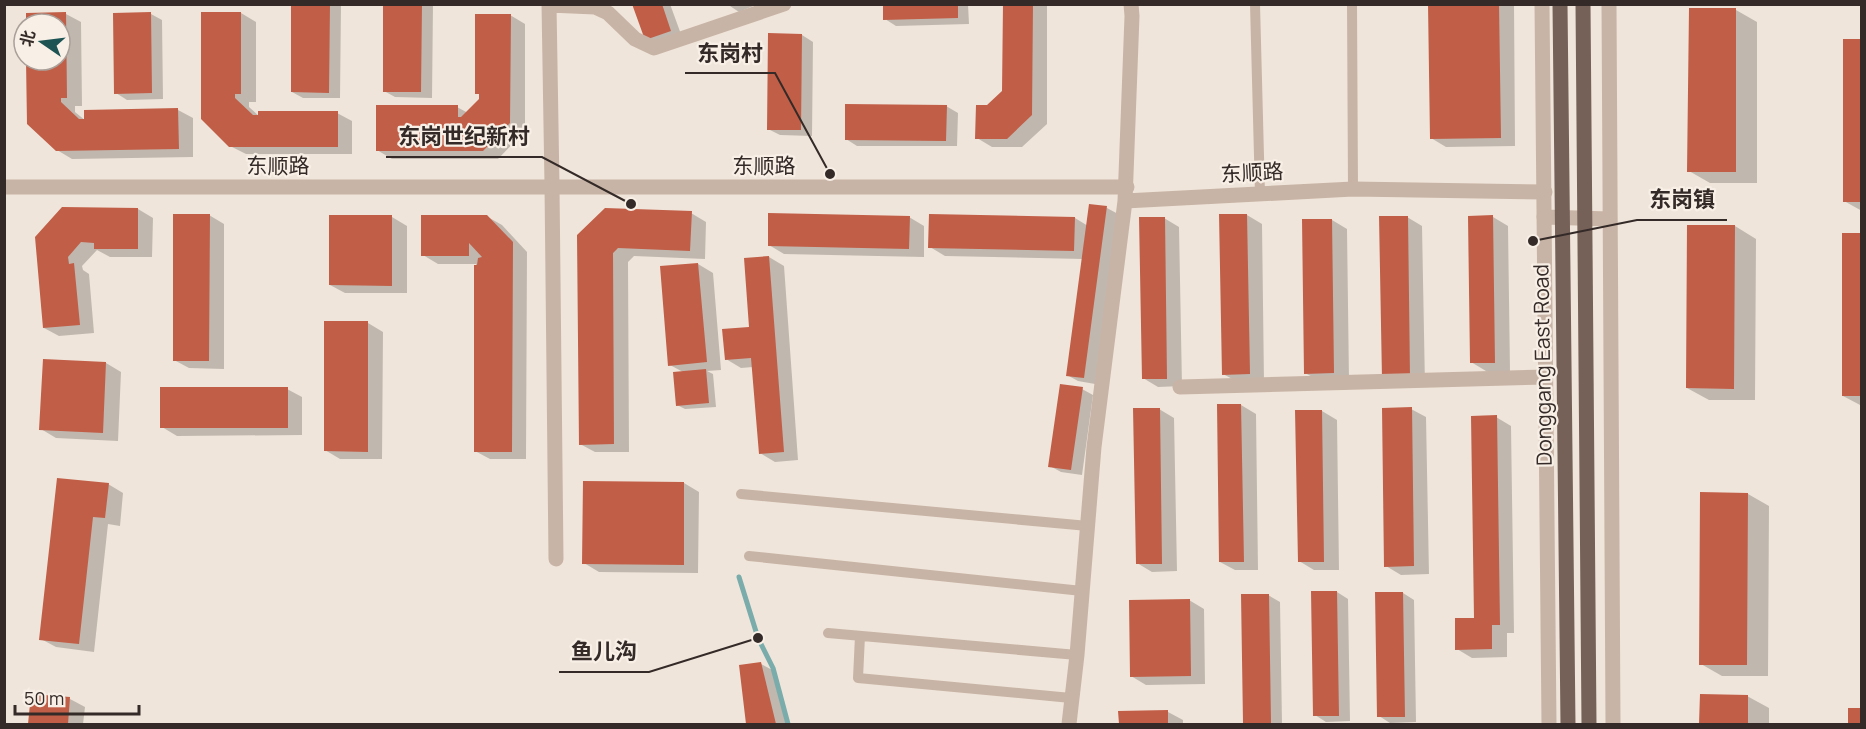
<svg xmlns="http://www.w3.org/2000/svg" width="1866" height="729" font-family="Manrope,'Noto Sans SC',sans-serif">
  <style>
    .shadow { fill: #0003 }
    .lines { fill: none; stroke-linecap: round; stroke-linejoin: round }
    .stream { stroke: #7aacac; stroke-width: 5 }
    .building { fill: #c15e47 }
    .service { stroke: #c8b4a6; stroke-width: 10 }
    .minor { stroke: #c8b4a6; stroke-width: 15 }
    .tertiary { stroke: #c8b4a6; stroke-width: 15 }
    .primary-bridge { stroke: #766159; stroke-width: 15 }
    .labels { text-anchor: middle; stroke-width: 4.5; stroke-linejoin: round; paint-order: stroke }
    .street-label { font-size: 21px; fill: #342a27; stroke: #f8efe6 }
    .leader { fill: none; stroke: #342a27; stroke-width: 2 }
    .callout-dot { fill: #342a27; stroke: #f8efe6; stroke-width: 2 }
    .callout-label { font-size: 22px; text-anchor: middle; font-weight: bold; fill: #342a27; stroke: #f8efe6; stroke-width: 4.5; stroke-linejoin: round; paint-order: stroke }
  </style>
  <rect width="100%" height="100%" fill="#f0e5da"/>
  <path class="shadow" d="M292 4H341L340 98H303L292 92Z
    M384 4H433L432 98 395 97 384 91Z
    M634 4H670L682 37 658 46 647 39Z
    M727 4H758L739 12Z
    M884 4H968L969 24 896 26 885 19Z
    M1004 4H1047V124L1022 147H992L977 138 988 107 1003 92Z
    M1430 4H1514L1515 146 1446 147 1431 138Z
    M1690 10H1736L1757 22V183H1710L1689 171Z
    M241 13 256 22V102H249V107L260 117 337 113 352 121V154H246L230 146Z
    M27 14H66L81 22 82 106H75V112L86 121 178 110 193 118V157L72 159 57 150 28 60H60V24H27Z
    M151 14 162 20 163 99 127 100 116 93Z
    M510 15 525 24V131L498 159H392L377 150 457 107 468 113 481 99V95L476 93Z
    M802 35 813 42 812 136 780 135 768 129Z
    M1862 40V211L1844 201Z
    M946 106 958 113 957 146H857L846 139Z
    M1091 205 1107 208 1118 214 1095 384 1078 381 1067 375 1083 259 945 256 930 247 1075 218 1088 226Z
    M62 209H138L153 218 152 257H110L97 250 82 266 83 270 89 274 94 333 59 336 44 328Z
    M605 209 691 213 706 222 705 259 634 256 628 262 629 452H595L580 444Z
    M209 215 224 224V369L189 368 174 360Z
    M1247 215 1262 224 1264 382H1238L1223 374Z
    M486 216 502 225 527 252 526 459H490L475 451 476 264H438L423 255Z
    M392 217 407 226V293H345L330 285Z
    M909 217 924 226V257L784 254 769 245Z
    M1407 217 1422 226 1425 386H1398Z
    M1493 217 1508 226 1510 371H1486L1471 362Z
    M1164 218 1179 227 1182 386 1158 387 1143 378Z
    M1332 220 1347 229 1349 381H1320L1305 373Z
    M1735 226 1756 239 1755 400H1709L1687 388Z
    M1862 234V406L1843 396Z
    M769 257 784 266 798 460 775 462 760 453 753 367 741 368 726 359 751 328Z
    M698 264 713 273 721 370 707 371 713 374 716 407 685 409 677 405 683 372 670 365Z
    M368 323 383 332 382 459H340L325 450Z
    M44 360 106 363 121 372 118 441 56 438 41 429Z
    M287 389 302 397V435L177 436 162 427Z
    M1082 389 1093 395 1082 475 1061 472 1050 466Z
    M1241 405 1256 414 1258 570H1235L1220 562Z
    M1159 409 1174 418 1177 571 1152 572 1137 563Z
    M1411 409 1426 417 1429 574 1401 575 1386 566Z
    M1322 411 1337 420 1339 570H1314L1299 561Z
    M1496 417 1511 426 1514 633H1507V657L1472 658 1457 649 1476 619Z
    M58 479 108 484 123 493 120 526 108 524 94 652 56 647 41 639Z
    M684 483 699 492 698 573 599 572 584 563Z
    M1748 494 1769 506 1768 676H1722L1701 664Z
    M1337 592 1348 599 1350 721 1326 722 1315 715Z
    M1403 593 1414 600 1416 722 1390 723 1379 716Z
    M1268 595 1280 602 1282 724H1248L1245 723Z
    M1189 600 1204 609 1205 684 1146 685 1131 676Z
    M761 664 776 672 788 724H747L740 666Z
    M32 695 70 699 85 707 83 724H29Z
    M1701 696H1747L1769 708V724H1701Z
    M1168 712 1183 720V724H1120V713Z"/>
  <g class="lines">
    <path class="stream" d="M739 577 758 638 773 668 788 724"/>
  </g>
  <path class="building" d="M291 4H330L329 93 291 92Z
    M383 4H422L421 92H383Z
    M632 4H662L671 31 645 40Z
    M1003 4H1033L1032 115 1007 139H975L976 105H987L1002 91Z
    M1428 4H1499L1501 138 1430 139Z
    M883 5H958V18L883 20Z
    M1689 8H1736V172H1687Z
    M66 12 67 98H61V102L79 119H84V110L178 108 179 149 56 151 27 124 26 60H60V24H26V13Z
    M151 12 152 93 114 94 113 13Z
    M201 12H241V94H235V98L253 115H258V111H338V147H229L201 119Z
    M475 14H511L510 123 483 151H376V105H458V117H461L479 99V94H475Z
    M768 33 802 34 801 130H767Z
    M1843 39H1862V202H1843Z
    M845 104 947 105 946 141 845 140Z
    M1089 204 1107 206 1084 378 1066 376Z
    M62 207 138 208V249H94V243L81 242 68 257 69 264 74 263 80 325 43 328 35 237Z
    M605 208 692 211 690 251 618 248 613 253 614 444 579 445 577 235Z
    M768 213 910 216 909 249 768 246Z
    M173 214H210L209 361H173Z
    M929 214 1075 217 1074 251 928 248Z
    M1219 214H1247L1250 374 1222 375Z
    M329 215H392V286L329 285Z
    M421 215H487L513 242 512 452H474V265H477L478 258 482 257 469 243V256H421Z
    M1493 215 1495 363H1470L1468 216Z
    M1379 216H1408L1410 378 1382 379Z
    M1139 217H1165L1167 379H1142Z
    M1302 219H1332L1334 373 1304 374Z
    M1687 225H1735L1734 389 1686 388Z
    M1842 233H1862V396H1842Z
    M769 256 784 452 759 454 751 358 725 360 722 329 749 327 744 258Z
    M698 263 707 362 668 366 660 266Z
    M324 321H368V452L324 451Z
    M43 359 106 362 103 433 39 430Z
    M706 369 709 403 676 406 673 372Z
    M1060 384 1083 387 1071 470 1048 467Z
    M160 387H288V428H160Z
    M1217 404H1241L1244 562H1219Z
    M1412 407 1414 566 1384 567 1382 408Z
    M1133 408H1160L1162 564H1136Z
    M1295 410H1322L1324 562H1298Z
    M1497 415 1500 625H1492V649L1455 650V618H1474L1471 416Z
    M57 478 109 483 105 518 93 517 79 644 39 640Z
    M583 481 684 482V565L582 564Z
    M1700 492 1748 493 1747 665H1699Z
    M1311 591H1337L1339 716H1313Z
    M1375 592H1403L1405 717H1377Z
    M1241 594H1269L1271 723H1243Z
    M1190 599 1191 676 1130 677 1129 600Z
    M761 662 776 724H746L739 665Z
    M31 694 70 697 68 724H28Z
    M1700 694 1748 695V724H1699Z
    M1848 708H1862V724H1848Z
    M1168 710V724H1119L1118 711Z"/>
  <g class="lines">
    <path class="service" d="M1255 4 1260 194
      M1352 4 1353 189
      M741 494 1088 526
      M749 556 1082 591
      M828 633 1077 655
      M860 636 858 678 1071 698"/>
    <path class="minor" d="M549 4 552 186 556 559
      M1131 4 1132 16 1125 201 1353 189 1545 192
      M549 5 595 7 608 13 635 39 654 48 784 4
      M1544 217 1609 219
      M1180 387 1546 377
      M1069 724 1077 655 1094 447 1125 201"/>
    <path class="tertiary" d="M1542 4 1549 724
      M1609 4 1613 724
      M4 187H1127"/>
    <path class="primary-bridge" d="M1560 4 1568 724
      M1583 4 1589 724"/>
  </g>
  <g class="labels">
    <g class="street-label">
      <text x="278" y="173">东顺路</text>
      <text x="764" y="173">东顺路</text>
      <text transform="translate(1252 173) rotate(-3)" y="7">东顺路</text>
      <text transform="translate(1543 365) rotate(-91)" y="7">Donggang East Road</text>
    </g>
  </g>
  <path class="leader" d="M830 174L775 73H685M631 204L542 157H386M1533 241L1637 220H1727M758 638L649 672H559"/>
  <g class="callout-dot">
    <circle cx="830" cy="174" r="6"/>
    <circle cx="631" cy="204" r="6"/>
    <circle cx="1533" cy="241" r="6"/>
    <circle cx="758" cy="638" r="6"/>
  </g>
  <g class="callout-label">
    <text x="730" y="61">东岗村</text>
    <text x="464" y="144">东岗世纪新村</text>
    <text x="1682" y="207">东岗镇</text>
    <text x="604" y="659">鱼儿沟</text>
  </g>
  <rect width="1866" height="729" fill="none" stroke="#342a27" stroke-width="12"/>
  <g transform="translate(42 42) rotate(284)"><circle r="28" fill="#f8efe6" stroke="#aaa09a" stroke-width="1.5"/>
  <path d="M0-4.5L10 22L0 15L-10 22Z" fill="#1e5354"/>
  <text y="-9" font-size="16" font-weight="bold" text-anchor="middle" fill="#342a27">北</text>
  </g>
  <path d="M15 705v9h124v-9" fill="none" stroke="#342a27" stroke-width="3"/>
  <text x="24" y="705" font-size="18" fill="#342a27" stroke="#f8efe6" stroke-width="4.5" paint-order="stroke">50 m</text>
</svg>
